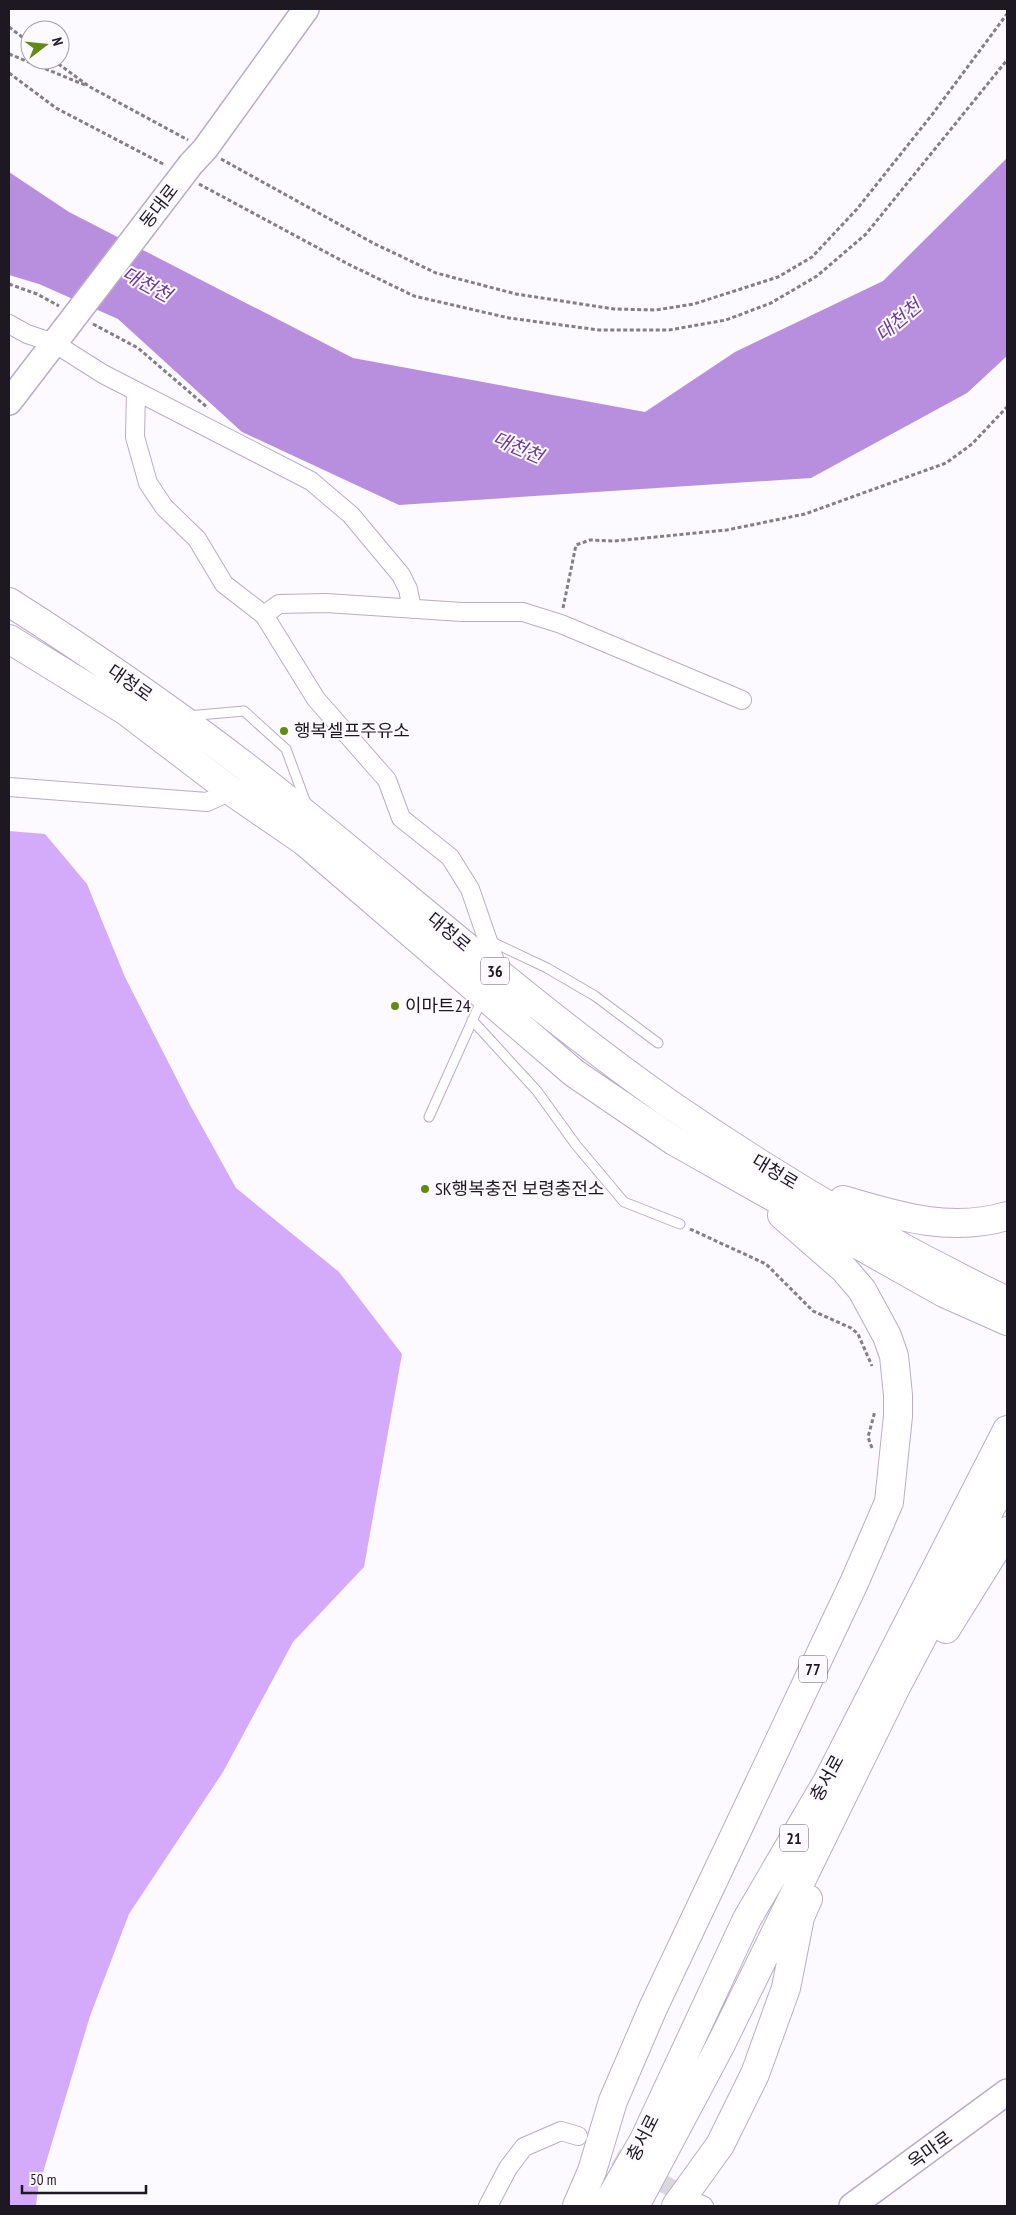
<svg xmlns="http://www.w3.org/2000/svg" width="1016" height="2215" font-family="'PT Sans Narrow','Noto Sans KR',sans-serif">
  <style>
    .forest { fill: #d4aafb }
    .water { fill: #b88fde }
    .lines { fill: none; stroke-linecap: round; stroke-linejoin: round }
    .street-tunnel { stroke: #dbd7de; stroke-width: 18; stroke-dasharray: 18 9; stroke-linecap: butt }
    .lane-casing { stroke: #baacc8; stroke-width: 11 }
    .street-casing { stroke: #baacc8; stroke-width: 20 }
    .secondary-casing { stroke: #baacc8; stroke-width: 28 }
    .highway-casing { stroke: #baacc8; stroke-width: 30 }
    .path { stroke: #837e87; stroke-width: 3; stroke-dasharray: 4 2.5; stroke-linecap: butt }
    .lane { stroke: #fff; stroke-width: 9 }
    .street { stroke: #fff; stroke-width: 18 }
    .secondary { stroke: #fff; stroke-width: 25 }
    .highway { stroke: #fff; stroke-width: 28 }
    .secondary-bridge-casing { stroke: #baacc8; stroke-width: 28; stroke-linecap: butt }
    .secondary-bridge { stroke: #fff; stroke-width: 25 }
    .poi-dot { fill: #638a14; stroke: #fcf9ff; stroke-width: 2 }
    .labels { text-anchor: middle; stroke-width: 4; stroke-linejoin: round; paint-order: stroke }
    .shield { fill: #fcf9ff; stroke: #605c64; stroke-width: 1 }
    .shield-label { font-size: 16px; font-weight: bold; fill: #1d1822 }
    .street-label { font-size: 18px; fill: #1d1822; stroke: #fcf9ff }
    .poi-label { font-size: 18px; fill: #1d1822; stroke: #fcf9ff; text-anchor: start }
    .water-label { font-size: 19px; font-style: italic; fill: #6e3a97; stroke: #fcf9ff }
  </style>
  <rect width="100%" height="100%" fill="#fcf9ff"/>
  <path class="forest" d="M9 831 45 834 87 884 125 977 190 1105 236 1188 339 1272 402 1354 364 1567 293 1642 223 1772 129 1914 90 2016 38 2189 36 2206H9Z"/>
  <path class="water" d="M1007 158V356L967 393 811 478 399 505 242 432 118 319 39 284 9 275V172L69 212 353 358 645 412 735 352 883 281Z"/>
  <g class="lines">
    <path class="street-tunnel" d="M592 2144 691 2199"/>
    <g class="lane-casing">
      <path id="lane" d="M187 716 244 711 286 749 307 806
        M490 941 547 968 595 996 658 1043
        M472 1020 537 1091 576 1145 624 1202 680 1224
        M429 1117 482 999"/>
    </g>
    <g class="street-casing">
      <path id="street" d="M9 324 27 334 54 343 103 374 311 481 351 515 401 575 408 589 412 609
        M136 392 135 437 148 483 164 507 197 539 224 584 264 615 316 699 387 780 401 818 450 857 470 889 499 973
        M264 615 279 604 326 603 462 612H523L561 624 742 700
        M9 787 207 802 231 791
        M700 2204 704 2206
        M488 2206 508 2168 524 2147 561 2131 578 2136"/>
    </g>
    <g class="secondary-casing">
      <path id="secondary" d="M191 164 205 149 306 9
        M9 402 65 329
        M852 2206 1007 2092"/>
    </g>
    <g class="highway-casing">
      <path id="highway" d="M9 602C105 663 200 729 289 801 415 902 536 1010 668 1103 775 1177 890 1245 1007 1301
        M9 639 126 711 231 791 305 842 574 1073 674 1141 944 1293 1007 1321
        M843 1200C897 1216 950 1233 1007 1216
        M946 1629 1007 1531
        M577 2206 592 2171 613 2101 653 2008 854 1583 889 1502 898 1416V1395L894 1356 887 1336 862 1290 844 1269 782 1215
        M606 2206 644 2140 747 1919 827 1782 1007 1430
        M635 2206 720 2046 896 1687 1007 1477
        M676 2206 720 2145 755 2074 786 1988 800 1917 808 1899"/>
    </g>
    <path class="path" d="M9 27 30 43
      M9 54 85 85
      M53 60 90 87 188 140
      M9 73 56 108 165 165
      M221 159 373 243 436 273 516 294 614 309 656 310 694 304 778 277 812 257 857 209 931 116 1007 14
      M199 184 348 264 414 296 509 318 599 330H669L726 320 771 303 817 276 866 234 1007 60
      M9 284 37 294 59 306
      M93 324 138 348 208 408
      M563 608 576 545 590 540 614 541 727 530 805 514 946 463 972 444 1007 407
      M690 1229 766 1264 813 1311 851 1328 858 1334 872 1366
      M872 1448 868 1437 875 1411"/>
    <use href="#lane" class="lane"/>
    <use href="#street" class="street"/>
    <use href="#secondary" class="secondary"/>
    <use href="#highway" class="highway"/>
    <g class="secondary-bridge-casing">
      <path id="secondary-bridge" d="M65 329 191 164"/>
    </g>
    <use href="#secondary-bridge" class="secondary-bridge"/>
  </g>
  <g class="poi-dot">
    <circle cx="284" cy="731" r="5"/>
    <circle cx="395" cy="1006" r="5"/>
    <circle cx="425" cy="1189" r="5"/>
  </g>
  <g class="labels">
    <g class="shield">
      <rect x="481" y="957.5" width="28" height="27" rx="4"/>
      <rect x="799" y="1655.5" width="28" height="27" rx="4"/>
      <rect x="780" y="1824.5" width="28" height="27" rx="4"/>
    </g>
    <g class="shield-label">
      <text x="495" y="977">36</text>
      <text x="813" y="1675">77</text>
      <text x="794" y="1844">21</text>
    </g>
    <g class="street-label">
      <text transform="translate(159 206) rotate(-52)" y="6">동대로</text>
      <text transform="translate(130 683) rotate(35)" y="6">대청로</text>
      <text transform="translate(449 932) rotate(40)" y="6">대청로</text>
      <text transform="translate(775 1172) rotate(31)" y="6">대청로</text>
      <text transform="translate(827 1778) rotate(-61)" y="6">충서로</text>
      <text transform="translate(643 2138) rotate(-63)" y="6">충서로</text>
      <text transform="translate(930 2150) rotate(-36)" y="6">옥마로</text>
    </g>
    <g class="poi-label">
      <text x="294" y="737">행복셀프주유소</text>
      <text x="405" y="1012">이마트24</text>
      <text x="435" y="1195">SK행복충전 보령충전소</text>
    </g>
    <g class="water-label">
      <text transform="translate(147 284) rotate(28)" y="7">대천천</text>
      <text transform="translate(898 320) rotate(-40)" y="7">대천천</text>
      <text transform="translate(518 447) rotate(23)" y="7">대천천</text>
    </g>
  </g>
  <rect width="1016" height="2215" fill="none" stroke="#1d1822" stroke-width="20"/>
  <g transform="translate(45 45) rotate(74)"><circle r="24" fill="#fcf9ff" stroke="#a39fa7"/>
  <path d="M0-4L9 19L0 12L-9 19Z" fill="#638a14"/>
  <text y="-8" font-size="14" font-weight="bold" text-anchor="middle" fill="#1d1822">N</text>
  </g>
  <path d="M22 2185v8h124v-8" fill="none" stroke="#1d1822" stroke-width="2.5"/>
  <text x="30" y="2185" font-size="15" fill="#1d1822" stroke="#fcf9ff" stroke-width="4" paint-order="stroke">50 m</text>
</svg>
